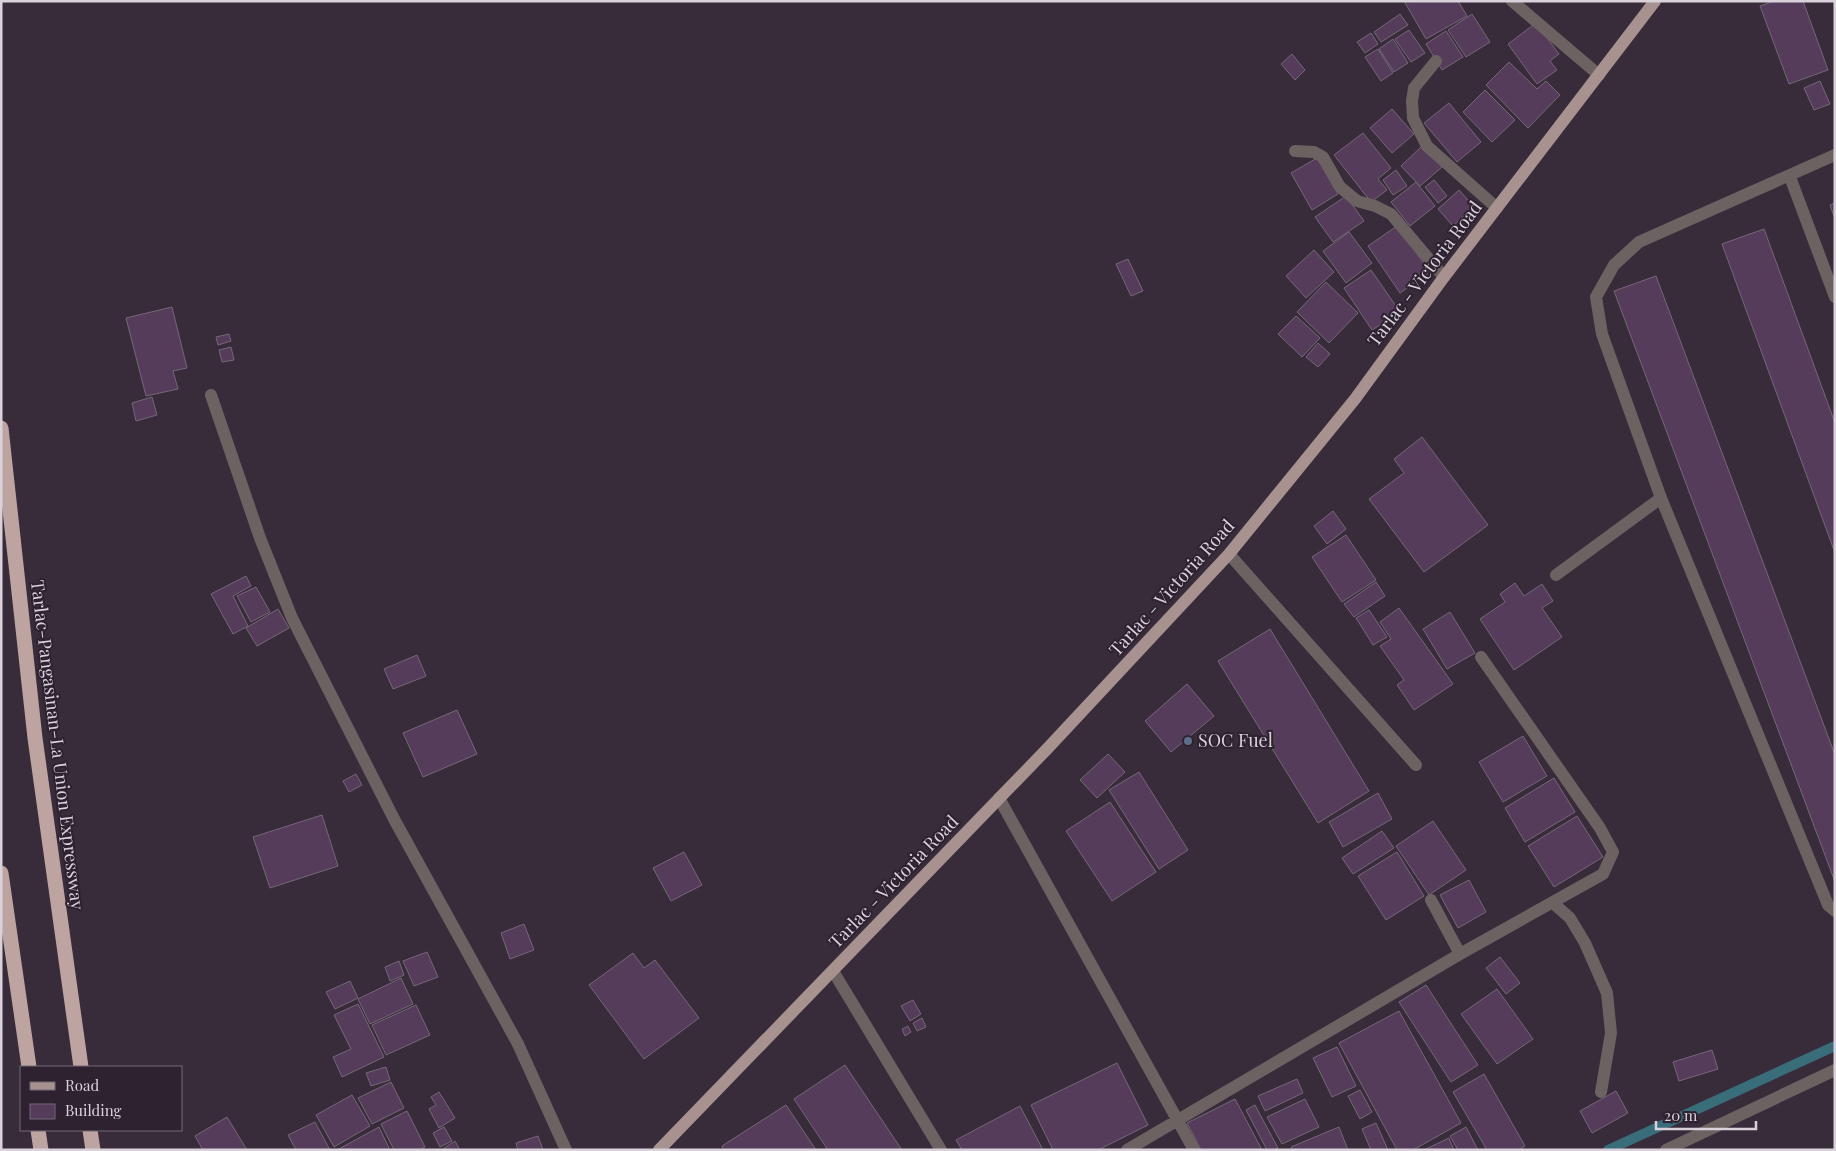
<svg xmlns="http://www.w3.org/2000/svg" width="1836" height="1151" font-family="'Playfair Display',serif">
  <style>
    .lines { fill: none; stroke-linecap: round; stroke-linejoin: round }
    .stream { stroke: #386d79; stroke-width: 10 }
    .building { fill: #553c5a; stroke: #756778 }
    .minor { stroke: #6c6261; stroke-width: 12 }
    .major { stroke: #a7928f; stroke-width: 12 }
    .highway { stroke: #bea4a1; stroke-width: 15 }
    .service-dot { fill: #5c6f8a; stroke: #2e2230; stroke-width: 2 }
    .labels { text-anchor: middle; stroke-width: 4; stroke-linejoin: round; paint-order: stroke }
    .street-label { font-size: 18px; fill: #dad2db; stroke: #2e2230 }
    .poi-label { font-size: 18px; fill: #dad2db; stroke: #2e2230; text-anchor: start }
  </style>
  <rect width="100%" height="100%" fill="#382c3a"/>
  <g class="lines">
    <path class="stream" d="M1608 1150 1835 1046"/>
  </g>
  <path class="building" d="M1404 1H1458L1467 16 1426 39Z
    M1774 1H1803L1828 70 1789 84 1760 6Z
    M1400 14 1408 25 1381 42 1374 32Z
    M1472 14 1490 42 1466 57 1448 30Z
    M1536 23 1559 54 1550 61 1557 70 1537 84 1508 44Z
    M1409 30 1425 53 1411 62 1395 39Z
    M1446 31 1463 57 1442 70 1426 44Z
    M1371 33 1378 44 1365 53 1357 42Z
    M1393 39 1408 63 1394 72 1379 49Z
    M1378 49 1393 73 1381 81 1365 57Z
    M1292 54 1305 70 1295 80 1281 64Z
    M1509 62 1537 89 1546 81 1560 95 1528 128 1486 85Z
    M1820 81 1830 104 1814 110 1804 88Z
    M1485 90 1515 120 1492 142 1463 112Z
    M1449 103 1481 142 1457 162 1424 123Z
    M1392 109 1414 134 1392 153 1370 128Z
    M1363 133 1391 168 1378 179 1387 190 1371 202 1334 155Z
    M1422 146 1442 167 1420 186 1401 166Z
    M1317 158 1338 194 1312 210 1291 173Z
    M1396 170 1407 186 1393 195 1383 180Z
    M1434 180 1447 196 1438 203 1425 187Z
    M1416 182 1435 206 1410 226 1391 202Z
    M1459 190 1474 207 1453 226 1438 209Z
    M1346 196 1364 221 1333 242 1315 217Z
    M1835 203V219L1830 205Z
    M1397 226 1430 272 1400 293 1368 246Z
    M1764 229 1835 423V553L1722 244Z
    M1349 232 1372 263 1346 283 1323 251Z
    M1314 250 1334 272 1306 298 1286 276Z
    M1128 259 1143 291 1131 296 1116 264Z
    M1371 270 1400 312 1372 330 1344 288Z
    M1656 276 1835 755V882L1614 291Z
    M1326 282 1358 313 1329 343 1297 312Z
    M172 307 187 368 173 371 178 389 146 396 126 318Z
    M1296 316 1320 338 1302 357 1278 334Z
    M229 334 231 341 218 345 216 337Z
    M1318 343 1330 354 1318 367 1306 357Z
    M231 347 234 360 222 362 219 350Z
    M152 397 157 415 136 421 132 403Z
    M1422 437 1488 525 1424 572 1369 499 1404 473 1394 459Z
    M1333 511 1346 529 1327 544 1314 526Z
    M1346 535 1376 580 1342 602 1312 557Z
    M246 576 251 586 233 596 248 626 233 634 211 594Z
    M1376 582 1385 596 1354 617 1344 604Z
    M1515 583 1524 596 1542 584 1553 601 1542 608 1562 637 1514 670 1480 619 1505 602 1500 594Z
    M256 587 270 612 251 622 237 596Z
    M1399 608 1453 684 1414 710 1397 685 1404 680 1380 646 1391 639 1380 622Z
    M278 609 289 628 257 646 246 628Z
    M1369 610 1387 637 1373 645 1356 618Z
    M1450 612 1475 653 1447 669 1423 629Z
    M1270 629 1369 791 1318 823 1218 661Z
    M417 655 426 676 393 689 384 669Z
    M1187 684 1214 716 1171 752 1145 721Z
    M457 710 477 754 423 777 403 733Z
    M1523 736 1547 776 1503 802 1479 762Z
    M1108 754 1125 772 1097 798 1080 780Z
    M1139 772 1188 850 1159 869 1109 790Z
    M356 774 362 785 349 792 343 781Z
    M1554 778 1575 812 1525 842 1505 808Z
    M1378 793 1392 819 1343 847 1329 822Z
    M1110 802 1156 872 1112 901 1066 831Z
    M322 815 338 866 270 888 253 837Z
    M1577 816 1603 857 1554 887 1528 846Z
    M1433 821 1466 870 1429 895 1396 846Z
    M1382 831 1394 848 1353 874 1342 858Z
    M684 852 702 885 671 901 653 868Z
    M1397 852 1424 896 1386 920 1358 876Z
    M1469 880 1486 912 1458 928 1440 895Z
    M524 924 534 950 510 959 501 933Z
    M427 952 438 977 414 986 403 961Z
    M633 953 644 968 655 960 699 1018 644 1059 589 985Z
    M1500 957 1520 983 1506 994 1486 968Z
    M399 961 404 975 390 981 385 967Z
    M401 978 413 1004 370 1024 358 999Z
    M350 981 358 998 335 1009 326 992Z
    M1426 985 1478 1065 1451 1082 1399 1002Z
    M1497 989 1533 1039 1497 1064 1461 1014Z
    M913 1000 921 1014 910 1021 901 1006Z
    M358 1004 384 1057 342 1077 333 1057 351 1049 334 1015Z
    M416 1005 430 1035 386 1055 372 1025Z
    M1399 1011 1461 1123 1413 1150H1397L1339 1043Z
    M922 1018 926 1027 917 1031 913 1023Z
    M908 1026 911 1032 905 1036 902 1029Z
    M1337 1047 1356 1086 1332 1097 1313 1058Z
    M1712 1050 1718 1069 1679 1081 1673 1062Z
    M1117 1063 1148 1125 1098 1150H1053L1031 1105Z
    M845 1065 902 1150H828L794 1099Z
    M386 1067 390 1080 371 1086 366 1073Z
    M1484 1074 1525 1146 1519 1150H1487L1453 1092Z
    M1297 1079 1303 1093 1265 1111 1258 1096Z
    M391 1082 404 1108 372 1124 358 1098Z
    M1360 1090 1372 1112 1360 1119 1348 1096Z
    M1616 1091 1628 1113 1592 1133 1580 1111Z
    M439 1092 455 1118 439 1128 429 1109 436 1105 431 1097Z
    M352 1095 370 1126 334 1147 316 1115Z
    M1235 1099 1262 1150H1201L1187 1123Z
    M1305 1099 1319 1127 1282 1144 1267 1117Z
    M786 1105 816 1150H724L722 1146Z
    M1255 1105 1278 1148 1273 1150H1267L1246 1110Z
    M1020 1106 1043 1150H962L956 1140Z
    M407 1111 425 1147 419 1150H394L381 1124Z
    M227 1117 247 1150H203L195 1136Z
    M315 1122 330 1150H296L288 1135Z
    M1376 1123 1388 1150H1371L1362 1129Z
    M379 1127 390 1150H337Z
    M444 1127 452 1141 440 1147 433 1133Z
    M1339 1127 1348 1150H1292L1291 1147Z
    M1466 1127 1478 1150H1458L1450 1136Z
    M538 1136 543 1150H518L516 1143Z
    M1449 1138 1454 1150H1424Z
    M455 1141 460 1150H444L443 1149Z"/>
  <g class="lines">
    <path class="minor" d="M1512 1 1599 75
      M1436 61 1414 88 1412 101 1413 118 1427 146 1497 208
      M1295 151 1314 152 1323 157 1340 187 1357 201 1375 206 1391 214 1444 277
      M1835 155 1639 242 1614 265 1596 297 1602 334 1661 498 1828 905 1835 911
      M1790 177 1835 297
      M211 395 260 538 292 618 394 819 518 1044 566 1150
      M1229 554 1416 765
      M1556 575 1661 498
      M999 798 1194 1150
      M1431 900 1460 954
      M1553 903 1570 918 1585 943 1607 993 1611 1033 1601 1092
      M833 971 941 1150
      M1127 1150 1460 954 1603 874 1613 852 1600 828 1481 657
      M1666 1150 1835 1070"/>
    <path class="major" d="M659 1150 1047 749 1229 554 1355 399 1444 277 1655 1"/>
    <path class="highway" d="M1 428 35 738 81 1067
      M1 873 29 1067
      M38 1130 41 1150
      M90 1130 93 1150"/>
  </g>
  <circle class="service-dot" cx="1188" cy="741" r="5"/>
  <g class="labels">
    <g class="street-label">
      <text transform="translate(1425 274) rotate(-53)" y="6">Tarlac - Victoria Road</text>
      <text transform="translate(1172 588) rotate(-48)" y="6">Tarlac - Victoria Road</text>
      <text transform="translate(57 745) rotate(83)" y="6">Tarlac-Pangasinan-La Union Expressway</text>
      <text transform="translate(894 882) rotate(-46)" y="6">Tarlac - Victoria Road</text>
    </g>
    <g class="poi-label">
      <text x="1198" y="747">SOC Fuel</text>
    </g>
  </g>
  <rect width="1836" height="1151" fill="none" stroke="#dad2db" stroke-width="5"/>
  <rect x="20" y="1066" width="162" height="65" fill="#2e2230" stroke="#736874"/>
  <rect x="30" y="1082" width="25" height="8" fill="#a7928f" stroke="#736874"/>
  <text x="65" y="1091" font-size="15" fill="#dad2db">Road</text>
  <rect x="30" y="1104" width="25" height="15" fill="#553c5a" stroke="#736874"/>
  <text x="65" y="1116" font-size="15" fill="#dad2db">Building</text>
  <path d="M1656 1121v8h100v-8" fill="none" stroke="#dad2db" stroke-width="2.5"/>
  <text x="1664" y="1121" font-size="15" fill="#dad2db" stroke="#2e2230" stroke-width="4" paint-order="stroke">20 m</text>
</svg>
